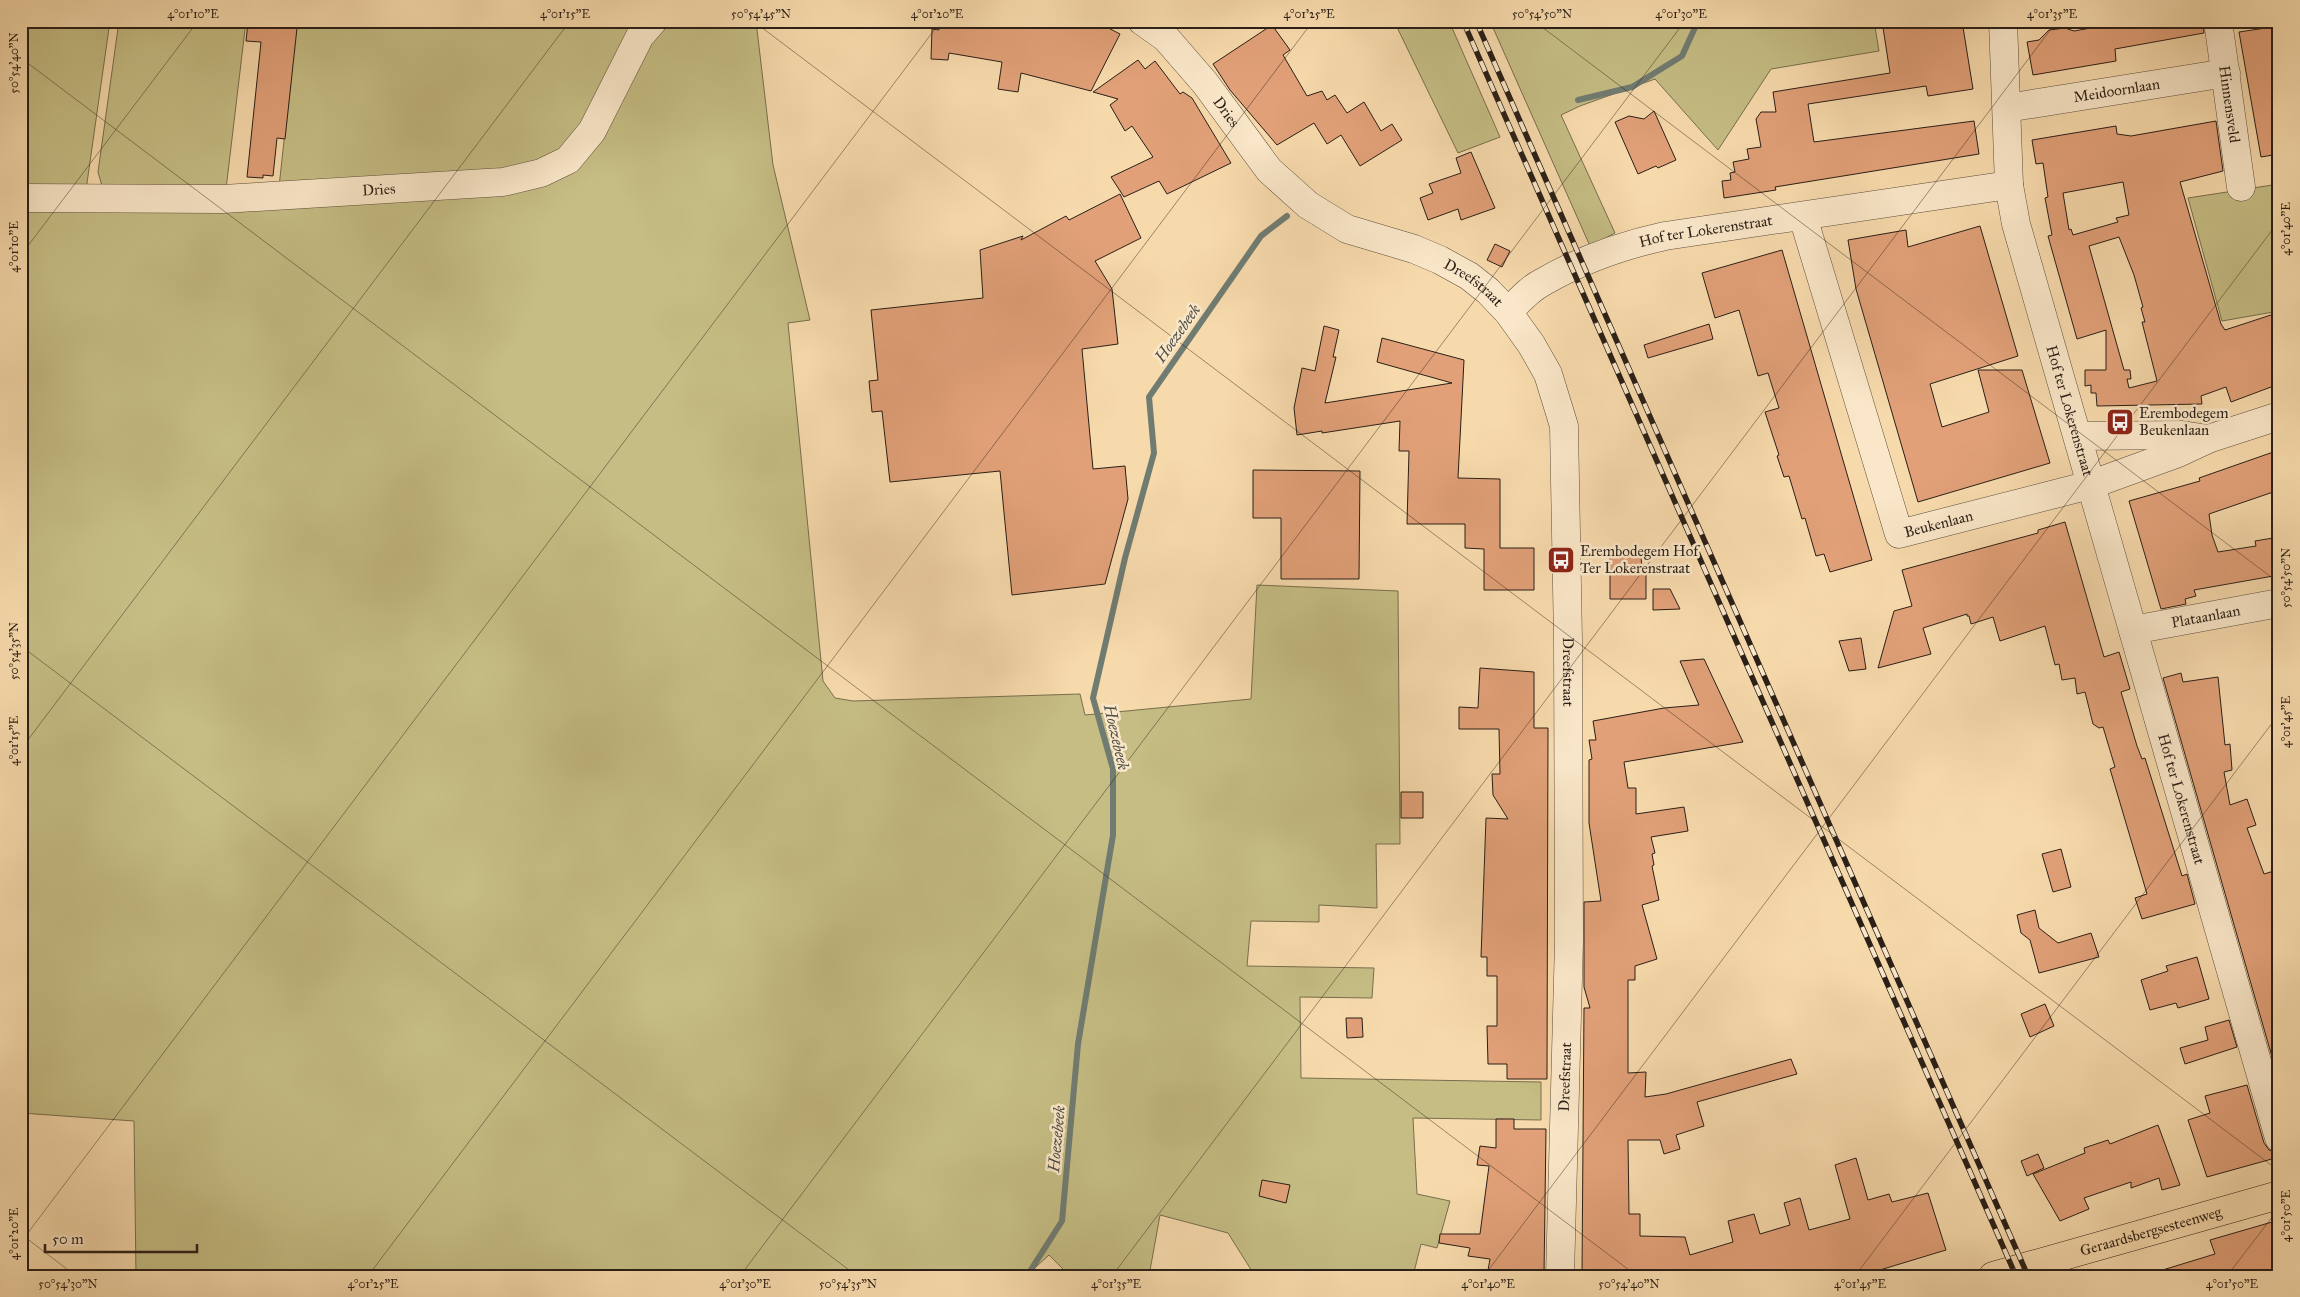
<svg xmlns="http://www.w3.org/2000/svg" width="2300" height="1297" font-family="'IM FELL Great Primer',serif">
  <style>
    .green { fill: #c5bd84; stroke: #786e4e }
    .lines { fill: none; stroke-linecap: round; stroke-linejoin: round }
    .stream { stroke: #707c72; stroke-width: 6 }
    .building { fill: #e1a078; stroke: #2a1f17; fill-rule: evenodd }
    .minor-casing { stroke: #5d4e3c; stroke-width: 29 }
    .major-casing { stroke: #2a1f17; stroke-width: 29 }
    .minor { stroke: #fae7c9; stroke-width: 28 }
    .major { stroke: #f7daac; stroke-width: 28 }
    .rail-casing { stroke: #2a1f17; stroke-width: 5.5 }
    .rail { stroke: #fae7c9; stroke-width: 4; stroke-dasharray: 11; stroke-linecap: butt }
    .ticks { fill: none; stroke: #2a1f17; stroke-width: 1; stroke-opacity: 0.45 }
    .labels { text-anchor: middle; stroke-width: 5; stroke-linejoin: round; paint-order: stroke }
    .street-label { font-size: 15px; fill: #2a1f17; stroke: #fae7c9 }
    .poi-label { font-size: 15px; fill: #2a1f17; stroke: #fae7c9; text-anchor: start }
    .water-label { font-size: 16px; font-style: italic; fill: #4d4e44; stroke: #fae7c9 }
    .neatline { fill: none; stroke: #2a1f17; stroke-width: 2 }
    .ticks-label { font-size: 12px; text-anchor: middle; fill: #2a1f17 }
  </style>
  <rect width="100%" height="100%" fill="#f7daac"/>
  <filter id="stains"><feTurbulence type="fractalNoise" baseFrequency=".004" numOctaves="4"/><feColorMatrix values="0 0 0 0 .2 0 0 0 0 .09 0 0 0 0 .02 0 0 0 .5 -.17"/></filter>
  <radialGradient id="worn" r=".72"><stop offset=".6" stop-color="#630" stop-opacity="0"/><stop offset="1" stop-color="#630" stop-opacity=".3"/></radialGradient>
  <path class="green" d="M21 21H110L86 190H21Z
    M119 21H246L226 189 102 186 98 172Z
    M297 21H644L589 123 538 168 279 187Z
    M661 21H756L773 165 810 320 788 323 823 681 835 698 853 701 1080 694 1085 715 1251 699 1257 585 1398 591 1400 844H1376L1377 908 1319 905V922L1251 921 1247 966 1374 968 1372 998 1300 997 1301 1078 1541 1082V1120L1413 1118 1417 1194 1450 1201 1437 1248 1421 1244 1413 1276H1255L1228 1233 1160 1215 1149 1276H1070L1049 1255 1026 1276H136L134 1121 21 1113V212L96 209 548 178Z
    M1394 21H1449L1500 137 1458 153Z
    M1490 21H1874L1879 51 1771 69 1718 150 1655 79 1580 106 1561 115 1615 233 1590 246Z
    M2279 184V311L2222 321 2188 198Z"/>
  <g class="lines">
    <path class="stream" d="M1578 100 1632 87 1682 56 1698 21
      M1027 1276 1062 1221 1078 1044 1113 835V769L1093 698 1125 558 1154 453 1149 397 1261 236 1287 216"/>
  </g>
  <path class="building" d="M940 21H1095L1120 34 1091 91 1021 73 1018 92 998 89 1002 62 949 53 948 60 931 59 932 29 939 30Z
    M1882 21H1962L1973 89 1928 96 1926 86 1808 104 1814 142 1974 121 1979 154 1775 187 1776 190 1724 198 1722 181 1731 180 1730 173 1735 172 1733 162 1749 159 1747 149 1761 147 1756 119 1761 112H1776L1773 92 1890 73Z
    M2130 21H2203L2204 33 2115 49 2116 61 2033 75 2027 42 2039 40 2049 30 2065 28 2074 31Z
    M248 22 297 28 285 139 277 138 273 176 263 175V178L247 177 261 42 246 41Z
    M1272 25 1290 50 1283 55 1307 96 1322 91 1327 100 1335 95 1347 113 1364 102 1381 131 1392 124 1402 140 1360 166 1341 135 1327 144 1314 123 1277 145 1230 90 1213 64Z
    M2279 26V154L2261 157 2239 32Z
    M1138 60 1145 69 1155 61 1180 94 1183 92 1192 98 1231 163 1167 194 1159 181 1124 197 1111 177 1153 157 1132 126 1125 131 1110 105 1118 99 1093 92Z
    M1654 111 1676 160 1658 168 1656 166 1638 174 1615 122 1629 116 1644 119Z
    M2216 121 2223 171 2180 182 2221 324 2225 330 2274 314 2279 329V384L2231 402 2226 387 2201 396 2202 404 2097 406 2096 393H2091V385L2085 386V370H2106V330L2077 339 2048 236 2052 235 2045 198 2048 197 2043 163 2036 164 2032 140 2116 126 2117 134 2131 136ZM2123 182 2129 215 2116 218 2118 222 2073 235 2071 229 2069 230 2063 193ZM2119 237 2134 275 2143 307 2141 308 2145 322H2142L2157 381 2129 388 2127 379H2131L2130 370H2124L2089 246Z
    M1471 152 1495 208 1461 220 1458 209 1428 220 1420 198 1433 193 1429 184 1461 173 1456 158Z
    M1120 194 1141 238 1095 261 1112 289 1118 344 1082 349 1093 469 1125 466 1128 499 1105 584 1012 595 1000 471 890 482 882 411 872 412 869 381 878 380 871 310 983 298 980 250 1023 236 1021 240 1066 216 1069 220Z
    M1980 226 2018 356 1930 384 1942 427 1989 412 1978 370H2022L2050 463 1918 502 1856 289 1848 240 1906 230 1908 247Z
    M1495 244 1510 251 1502 267 1487 260Z
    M1782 250 1872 560 1830 572 1824 554 1816 556 1805 518 1802 519 1789 476 1784 477 1777 456 1779 455 1765 412 1779 408 1768 373 1758 376 1739 310 1715 318 1702 273Z
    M1709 324 1713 339 1648 358 1644 345Z
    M1324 326 1339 330 1333 357H1336L1325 403 1452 383 1377 362 1382 338 1464 360 1458 478 1500 479V548H1534V590H1484V549L1465 548V524H1407L1409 451H1399L1400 421 1322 433V431L1297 435 1294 408 1302 368 1315 371Z
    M2279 450V490L2209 514 2212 535 2218 552 2256 546 2255 541 2279 537V575L2194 590 2196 596 2185 599 2186 604 2161 609 2129 501 2200 481 2199 478Z
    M1253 470 1360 471 1359 579H1281V518H1253Z
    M2065 522 2104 657 2119 652 2130 689 2121 692 2137 746 2142 759 2145 758 2182 876 2187 874 2195 904 2142 919 2135 898 2147 894 2110 769 2115 767 2103 727 2099 728 2093 724 2085 692 2077 694 2075 678 2062 680 2059 664 2055 665 2045 626 2000 641 1993 617 1971 624 1969 616H1967V614L1923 628 1931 654 1878 668 1894 611 1912 606 1902 570 2038 533V530Z
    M1610 555H1641L1642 572H1646V599H1610Z
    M1653 589H1670L1680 609 1653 610Z
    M1861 638 1866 669 1849 671 1839 641Z
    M1704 659 1743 742 1624 762 1628 788H1636V814L1684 807 1688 831 1651 837 1655 853 1652 854 1654 865 1652 866 1659 900 1642 905 1657 959 1635 966V980H1628V1073L1646 1072 1645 1097 1666 1094 1791 1059 1797 1074 1697 1102 1704 1126 1676 1135 1680 1149 1664 1154 1660 1140H1628L1629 1214H1640V1236L1685 1237 1690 1255 1733 1242 1728 1221 1754 1214 1760 1234 1790 1225 1784 1203 1800 1198 1809 1230 1850 1219 1835 1165 1856 1158 1868 1200 1889 1194 1892 1202 1928 1193 1946 1250 1860 1276H1582L1584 1008H1590L1584 987V902L1601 901 1589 823V760L1592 759 1589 740H1596L1593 721 1664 708 1699 705 1680 661Z
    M1480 668 1534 672V728H1548L1547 1079H1507V1064H1488L1487 1026H1497V976H1487V957H1481L1486 818 1508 819 1493 795 1492 774H1500L1499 729H1459V707L1478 708Z
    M2181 673 2183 682 2218 677 2225 745 2230 744 2232 770 2224 772 2230 805 2247 799 2256 825 2247 828 2264 874 2274 871 2279 889V896L2272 897 2279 925V1081L2163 678Z
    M1401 792H1423V818H1401Z
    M2061 849 2071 887 2053 892 2042 854Z
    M2035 910 2039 928 2058 943 2091 933 2099 957 2039 973 2030 940 2021 933 2017 915Z
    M2197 957 2209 999 2178 1008 2176 1003 2150 1010 2141 980 2168 971 2166 966Z
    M2045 1004 2054 1026 2030 1037 2021 1014Z
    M1346 1018H1362L1363 1037 1347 1038Z
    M2229 1020 2237 1047 2185 1064 2180 1048 2208 1040 2205 1027Z
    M2247 1085 2264 1143 2269 1150 2279 1153V1157L2207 1177 2188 1120 2210 1113 2205 1096Z
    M1496 1119H1514V1129H1546L1544 1276H1487L1490 1259 1468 1256 1470 1248 1439 1243 1440 1234H1480L1489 1166 1477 1165 1480 1146 1496 1148Z
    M2158 1125 2180 1185 2162 1190 2159 1178 2131 1188V1182L2084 1198 2089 1209 2060 1221 2033 1174 2085 1153 2084 1148 2108 1140 2110 1144Z
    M2038 1154 2044 1168 2027 1176 2021 1161Z
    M1262 1180 1290 1185 1286 1203 1259 1196Z
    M2279 1220V1262L2272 1264 2273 1270 2254 1276H2157L2156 1272 2215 1254 2210 1240Z"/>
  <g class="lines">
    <g class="minor-casing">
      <g id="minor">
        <path id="s1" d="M1142 21 1166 38 1205 83 1269 170 1308 205 1347 229 1414 249 1440 260 1469 276 1488 291 1508 312 1531 344 1548 374 1564 426 1568 640 1569 941 1560 1276"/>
        <path id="s2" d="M2003 21 2009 185 2016 224 2279 1138"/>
        <path id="s3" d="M2218 21 2241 187"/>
        <path id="s4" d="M2007 108 2226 73"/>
        <path id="s5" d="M21 198 223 199 503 182 541 173 568 160 592 131 640 36 653 21"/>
        <path id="s6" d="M1803 217 1899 534 2090 485 2178 453 2208 439 2279 416"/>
        <path id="s7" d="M1508 312C1519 301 1529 289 1543 282 1579 261 1624 245 1665 236L2009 185"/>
        <path d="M2078 436 2182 435 2208 439"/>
        <path id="s8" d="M2133 630 2279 603"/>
      </g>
    </g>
    <g class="major-casing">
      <g id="major">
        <path id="s9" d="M1993 1276 2279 1195"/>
      </g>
    </g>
    <use href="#minor" class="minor"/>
    <use href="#major" class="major"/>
    <g class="rail-casing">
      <path id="rail" d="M1463 21 2016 1276
        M1476 21 2028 1276"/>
    </g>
    <use href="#rail" class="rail"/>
  </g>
  <path class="ticks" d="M753 21 2279 1171M1534 21 2279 583M21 58 1637 1276M21 255 198 21M21 646 857 1276M21 749 570 21M21 1234 76 1276M21 1242 941 21M368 1276 1313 21M740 1276 1685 21M1112 1276 2057 21M1484 1276 2279 221M1855 1276 2279 714M2227 1276 2279 1208"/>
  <defs>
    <g id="bus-square" transform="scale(1.4375)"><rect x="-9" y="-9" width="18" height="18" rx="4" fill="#8f2418" stroke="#fae7c9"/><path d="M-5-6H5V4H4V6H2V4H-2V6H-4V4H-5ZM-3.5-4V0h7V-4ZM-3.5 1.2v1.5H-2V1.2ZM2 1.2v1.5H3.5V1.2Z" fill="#fff"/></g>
  </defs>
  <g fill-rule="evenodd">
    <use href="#bus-square" x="2120" y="422"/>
    <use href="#bus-square" x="1561" y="560"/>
  </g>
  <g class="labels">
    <g class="street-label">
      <text dy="5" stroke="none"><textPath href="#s4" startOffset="111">Meidoornlaan</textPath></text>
      <text dy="5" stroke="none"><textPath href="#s3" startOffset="84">Hinnensveld</textPath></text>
      <text dy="5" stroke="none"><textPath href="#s1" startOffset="125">Dries</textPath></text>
      <text dy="5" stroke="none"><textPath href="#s5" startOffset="358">Dries</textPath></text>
      <text dy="5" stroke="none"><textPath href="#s7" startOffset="218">Hof ter Lokerenstraat</textPath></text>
      <text dy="5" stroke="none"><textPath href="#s1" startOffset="434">Dreefstraat</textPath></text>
      <text dy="5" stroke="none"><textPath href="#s2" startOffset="398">Hof ter Lokerenstraat</textPath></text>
      <text dy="5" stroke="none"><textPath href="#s6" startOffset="372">Beukenlaan</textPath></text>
      <text dy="5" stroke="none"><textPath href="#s8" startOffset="74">Plataanlaan</textPath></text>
      <text dy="5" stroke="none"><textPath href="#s1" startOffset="854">Dreefstraat</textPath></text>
      <text dy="5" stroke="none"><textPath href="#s2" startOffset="802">Hof ter Lokerenstraat</textPath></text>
      <text transform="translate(1565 1077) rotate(-88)" y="5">Dreefstraat</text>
      <text dy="5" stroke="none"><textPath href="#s9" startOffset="164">Geraardsbergsesteenweg</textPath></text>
    </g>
    <g class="poi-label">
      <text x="2139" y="418">Erembodegem<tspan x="2139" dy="17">Beukenlaan</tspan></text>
      <text x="1580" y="556">Erembodegem Hof<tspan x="1580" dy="17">Ter Lokerenstraat</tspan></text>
    </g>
    <g class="water-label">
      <text transform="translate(1177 333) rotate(-55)" y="6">Hoezebeek</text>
      <text transform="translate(1117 737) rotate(77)" y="6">Hoezebeek</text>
      <text transform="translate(1056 1139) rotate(-85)" y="6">Hoezebeek</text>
    </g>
  </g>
  <rect width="2300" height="1297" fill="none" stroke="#f7daac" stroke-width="55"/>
  <path d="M45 1244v8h152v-8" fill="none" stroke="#2a1f17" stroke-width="2.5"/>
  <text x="52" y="1244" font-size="15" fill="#2a1f17" stroke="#fae7c9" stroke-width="4" paint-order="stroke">50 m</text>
  <rect x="28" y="28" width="2244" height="1242" class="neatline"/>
  <g class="ticks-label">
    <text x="193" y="18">4°01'10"E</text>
    <text x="565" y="18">4°01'15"E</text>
    <text x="761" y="18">50°54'45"N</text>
    <text x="937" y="18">4°01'20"E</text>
    <text x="1309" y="18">4°01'25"E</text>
    <text x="1542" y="18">50°54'50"N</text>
    <text x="1681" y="18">4°01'30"E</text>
    <text x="2052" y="18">4°01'35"E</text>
    <text transform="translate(14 63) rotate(-90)" y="4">50°54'40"N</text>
    <text transform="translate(2286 229) rotate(-90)" y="4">4°01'40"E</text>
    <text transform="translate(14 247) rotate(-90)" y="4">4°01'10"E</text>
    <text transform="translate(2286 578) rotate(-90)" y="4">50°54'50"N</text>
    <text transform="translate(14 651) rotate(-90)" y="4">50°54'35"N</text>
    <text transform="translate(2286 722) rotate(-90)" y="4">4°01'45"E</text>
    <text transform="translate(14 741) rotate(-90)" y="4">4°01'15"E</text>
    <text transform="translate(2286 1216) rotate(-90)" y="4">4°01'50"E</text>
    <text transform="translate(14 1234) rotate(-90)" y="4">4°01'20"E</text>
    <text x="68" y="1288">50°54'30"N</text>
    <text x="373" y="1288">4°01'25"E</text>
    <text x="745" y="1288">4°01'30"E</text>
    <text x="848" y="1288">50°54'35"N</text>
    <text x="1116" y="1288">4°01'35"E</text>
    <text x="1488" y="1288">4°01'40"E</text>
    <text x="1629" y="1288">50°54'40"N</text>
    <text x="1860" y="1288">4°01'45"E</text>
    <text x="2232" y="1288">4°01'50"E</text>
  </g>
  <rect width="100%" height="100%" filter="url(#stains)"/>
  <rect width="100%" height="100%" fill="url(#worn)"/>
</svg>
